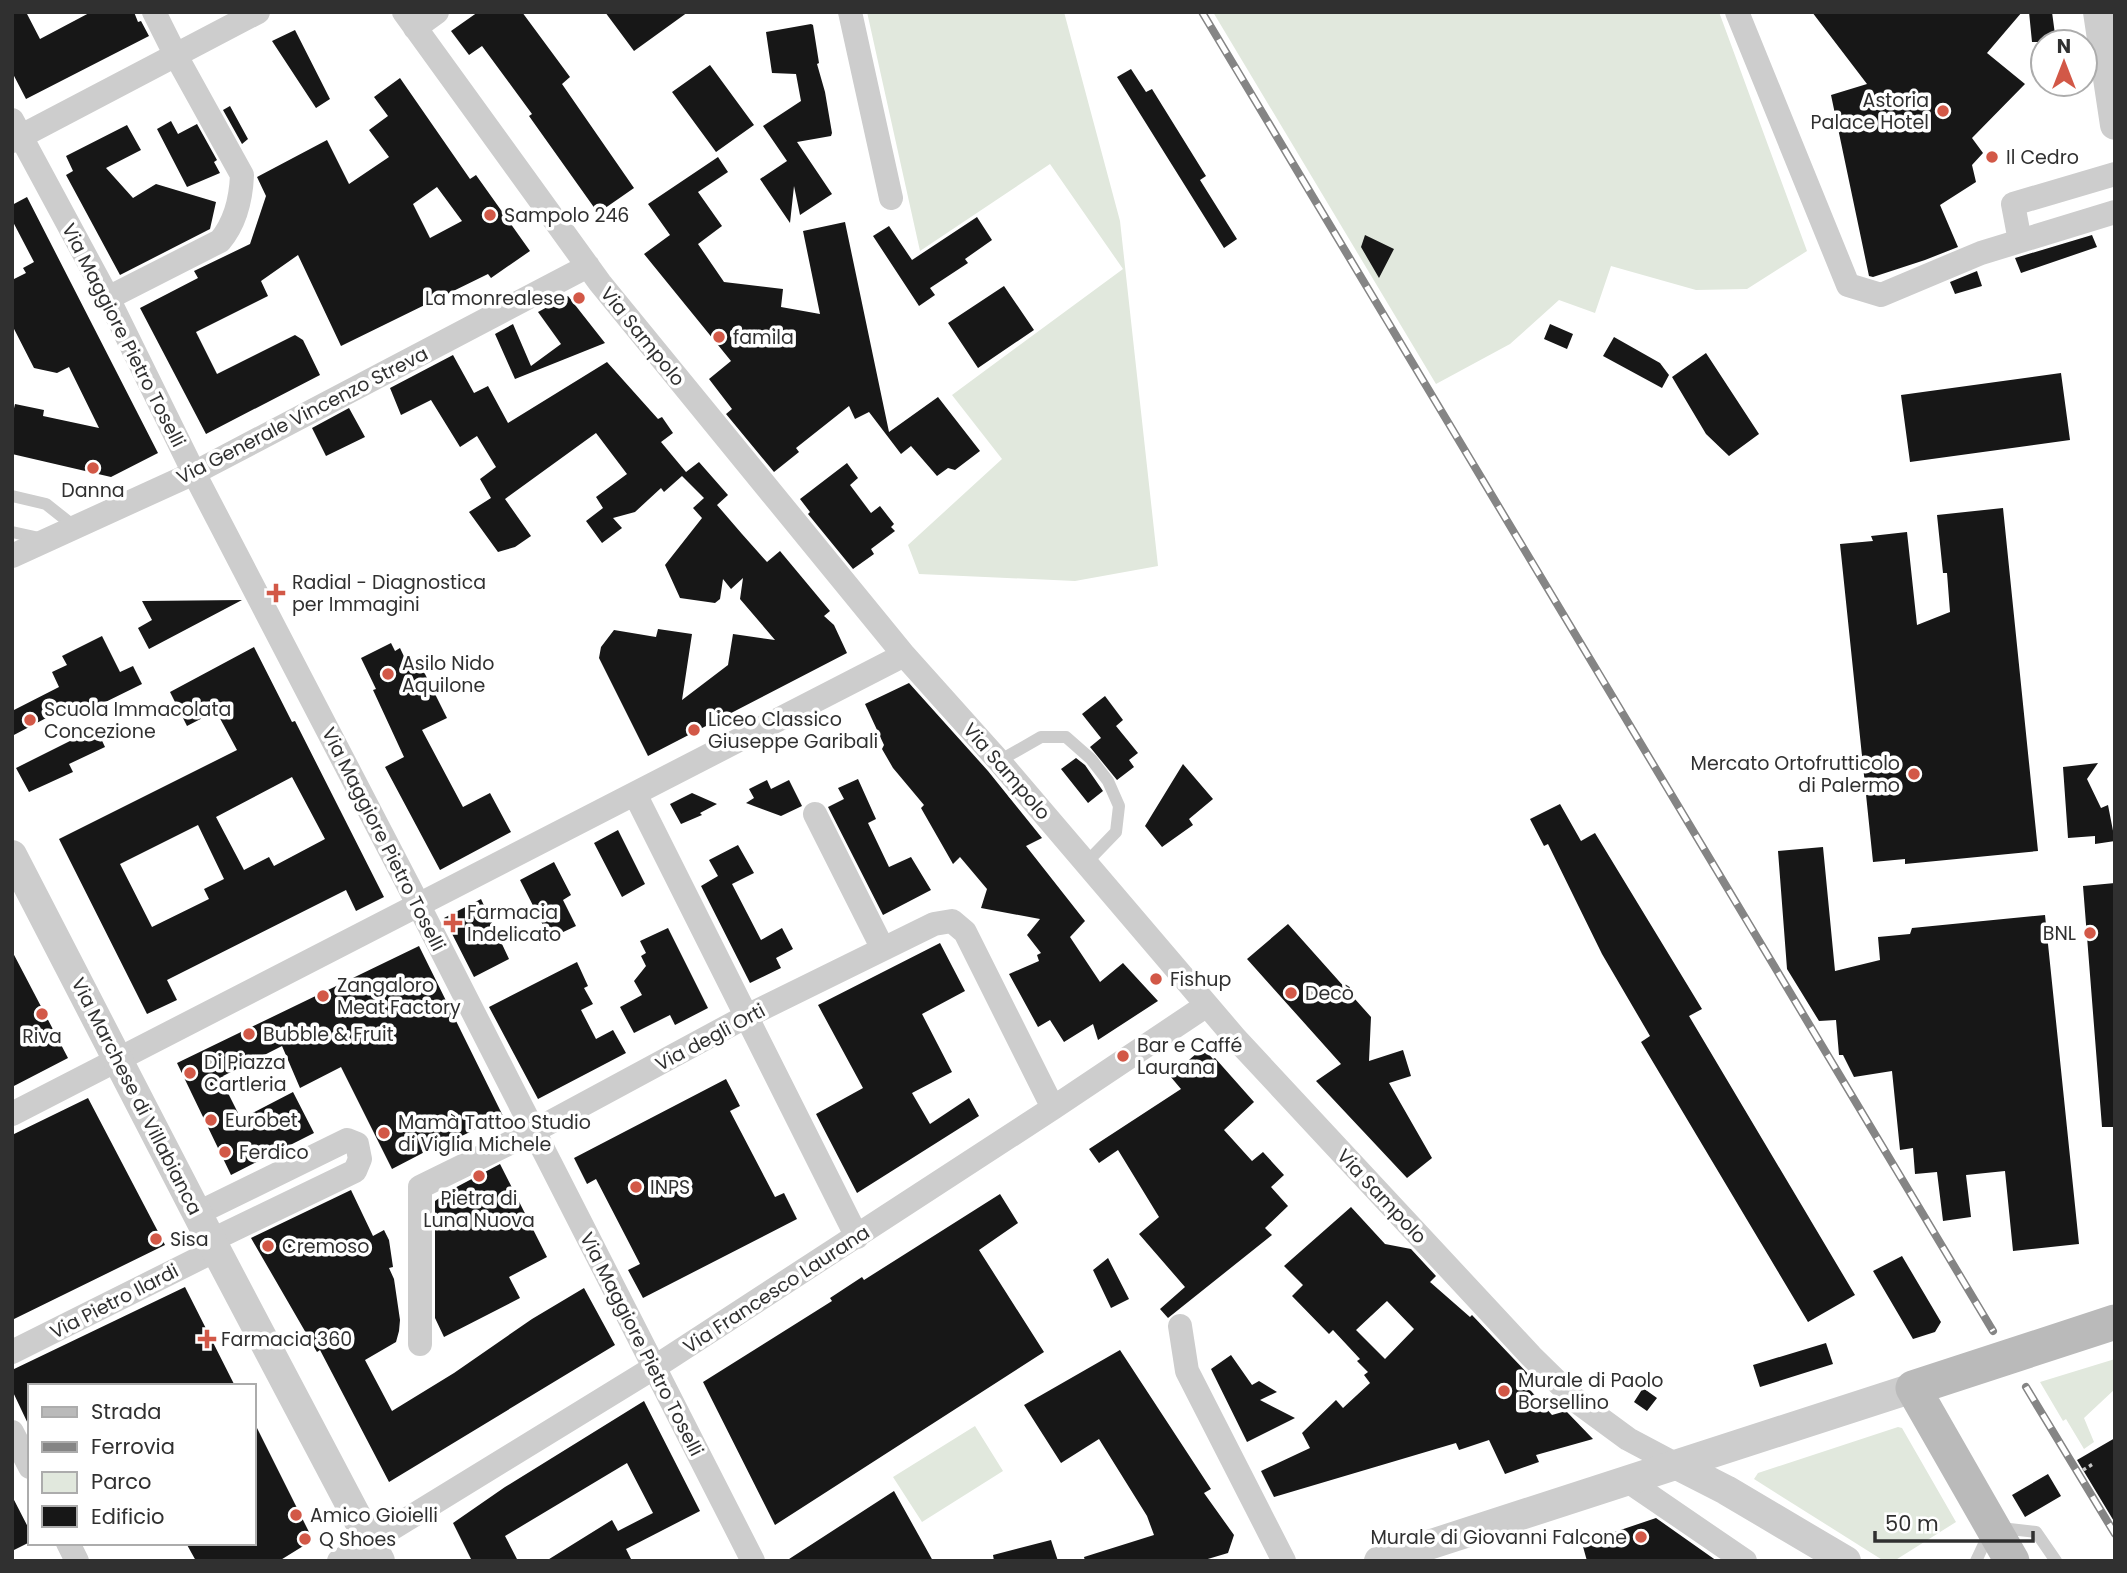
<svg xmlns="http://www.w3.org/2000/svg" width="2127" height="1573" font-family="Poppins,sans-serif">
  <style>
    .green { fill: #e1e8dd }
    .building { fill: #171717; fill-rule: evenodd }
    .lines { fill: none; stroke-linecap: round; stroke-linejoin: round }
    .path { stroke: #c7c7c7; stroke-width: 3.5; stroke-dasharray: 3.5 3.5; stroke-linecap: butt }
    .service { stroke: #cdcdcd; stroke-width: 12 }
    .minor { stroke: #cdcdcd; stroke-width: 24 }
    .tertiary { stroke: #cdcdcd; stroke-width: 30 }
    .secondary { stroke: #bababa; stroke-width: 35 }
    .rail-casing { stroke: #858585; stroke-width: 8 }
    .rail { stroke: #fff; stroke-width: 5; stroke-dasharray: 16; stroke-linecap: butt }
    .poi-dot { fill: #d25847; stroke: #fff; stroke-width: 2.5 }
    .labels { text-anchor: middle; stroke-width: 7; stroke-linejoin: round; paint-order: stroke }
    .poi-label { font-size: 19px; fill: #303030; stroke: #fff; text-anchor: start }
    .street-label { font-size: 19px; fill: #303030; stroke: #fff }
  </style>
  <rect width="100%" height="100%" fill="#fff"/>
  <path class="green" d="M867 12H1064L1120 221 1158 566 1075 581 919 574 908 545 1002 459 952 395 1123 269 1050 164 920 251Z
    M1213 12H1719L1807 251 1747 289 1696 290 1611 266 1595 313 1559 300 1510 344 1436 384Z
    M2115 1359V1389L2084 1418 2094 1442 2084 1449 2066 1419 2063 1421 2040 1382Z
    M975 1426 1003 1471 922 1522 893 1477Z
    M1898 1427 1902 1428 1956 1522 1894 1561H1884L1754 1479 1758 1473Z"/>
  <path class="building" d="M12 12H26L40 39 91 12H134L138 22 141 21 149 36 26 99 12 72Z
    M478 12H522L570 77 562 84 634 188 598 213 529 116 532 114 482 46 469 55 451 31Z
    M605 12H688L634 51Z
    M1812 12H2022L1987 53 2025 84 1972 138 1983 153 1972 165 1976 182 1940 205 1958 247 1925 260 1873 277 1869 276 1831 95 1867 84Z
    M2029 12H2052L2056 42H2032Z
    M811 24 813 25 819 63 817 64 825 92 832 133 831 136 797 142 832 194 800 215 794 186 790 223 760 179 787 161 763 126 801 101 796 74 772 73 766 32Z
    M295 30 330 99 316 108 272 41Z
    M710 65 754 125 716 152 672 92Z
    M1131 69 1146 92 1152 89 1206 176 1200 180 1237 239 1224 248 1117 77Z
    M400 78 470 179 476 175 530 251 491 278 488 274 341 346 298 255 261 281 268 296 196 332 217 374 295 335 303 340 320 375 206 434 140 308 198 278 194 271 250 244 266 196 257 177 327 140 349 184 389 157 369 130 388 116 374 97ZM437 187 462 221 430 238 413 204Z
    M230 106 248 139 242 144 223 110Z
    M171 121 178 134 197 124 217 160 214 162 220 173 187 187 157 129Z
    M127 125 141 150 106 168 133 198 156 184 216 202 210 229 120 275 66 175 73 171 66 156Z
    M718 157 728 172 698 192 722 226 698 244 724 282 783 289 781 307 820 314 803 231 845 222 889 432 938 397 980 451 955 470 948 468 937 476 911 446 901 454 869 412 855 419 849 406 796 448 799 452 774 472 726 414 732 409 709 379 731 361 644 254 670 235 648 204Z
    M27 197 158 453 111 477 12 454V417L15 404 44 410 43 416 99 428 69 367 57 373 34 368 12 325V280L26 273 23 268 34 262 12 220V205Z
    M977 217 992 240 965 259 968 263 930 288 935 295 919 306 873 236 889 226 912 260Z
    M1365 235 1394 249 1379 278 1361 247Z
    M2092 235 2097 247 2021 273 2015 258Z
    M1977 271 1982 286 1955 294 1950 282Z
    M1004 286 1034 330 978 368 948 323Z
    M568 296 605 343 515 379 495 334 513 324 531 366 561 344 538 312Z
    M1550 324 1573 334 1567 349 1544 339Z
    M1614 337 1660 363 1669 375 1662 388 1603 356Z
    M1706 353 1759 434 1729 456 1706 434 1672 377Z
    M453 355 474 393 488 386 508 423 607 362 658 419 662 417 673 433 661 442 686 472 699 462 728 495 717 505 742 534 767 562 780 551 830 611 824 616 834 625 847 653 648 756 599 658 601 647 614 630 656 637 658 629 692 634 682 700 728 665 733 634 775 640 740 599 743 578 731 589 723 579 720 599 715 603 680 598 665 565 702 518 693 508 704 498 682 476 664 492 661 488 635 512 613 518 622 528 602 543 586 521 603 508 596 497 627 474 596 433 505 499 531 536 515 547 498 552 469 512 491 498 480 479 496 467 477 436 460 447 431 400 401 415 390 388Z
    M2061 373 2070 440 1910 462 1901 395Z
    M349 408 365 437 326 456 312 428Z
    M847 463 858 478 850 485 871 513 880 506 894 524 891 527 895 531 871 549 874 554 853 569 808 514 810 512 800 499Z
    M2003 508 2038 851 1905 864V859L1873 862 1840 544 1873 541 1871 536 1907 532 1917 625 1950 612 1947 573H1943L1937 515Z
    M242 600 149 649 138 628 152 620 142 601Z
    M102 636 120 672 133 666 142 684 75 717 69 706 12 736V711L59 687 52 672 67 665 62 656Z
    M391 643 395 651 400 648 410 669 420 664 447 718 422 730 463 807 490 793 511 832 440 870 385 767 404 757 373 690 376 689 361 658Z
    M254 647 292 722 295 721 384 897 356 911 346 890 167 980 177 1000 147 1014 59 839 237 750 216 711 187 726 170 692ZM292 777 325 839 274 866 269 857 244 870 216 817ZM198 825 224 879 204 889 209 899 152 927 120 864Z
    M909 683 988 771 1042 838 1026 846 1085 921 1070 937 1100 982 1123 963 1158 1001 1098 1040 1093 1024 1064 1042 1050 1020 1038 1027 1009 974 1039 961 1037 955 1041 953 1027 935 1040 919 981 908 987 889 960 857 953 864 921 808 924 805 893 768 882 749 884 745 865 704Z
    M1105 696 1123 720 1116 726 1138 753 1129 760 1134 767 1117 780 1090 747 1101 738 1082 714Z
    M96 728 105 747 69 764 73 772 29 792 16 768Z
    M1076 758 1085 765 1103 791 1088 803 1061 769Z
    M2098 763 2087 779 2101 808 2108 805 2115 841 2095 844V836L2068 838 2063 767Z
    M1183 764 1213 799 1189 819 1193 825 1162 847 1145 826Z
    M858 779 876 819 868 823 889 867 911 857 931 890 883 915 828 807 844 799 838 788Z
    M767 780 771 789 789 780 802 806 781 816 746 803 754 798 749 789Z
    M692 793 717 804 700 813 702 815 681 824 670 804Z
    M1560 804 1581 841 1595 833 1702 1009 1689 1016 1855 1295 1808 1322 1641 1042 1650 1036 1602 954 1548 844 1544 846 1530 819Z
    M618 830 645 884 622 897 594 843Z
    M738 845 754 873 732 884 761 940 782 928 793 949 776 958 781 968 750 983 701 886 718 876 709 860Z
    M1823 847 1835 971 1880 960 1878 937 1910 934 1912 928 2045 915 2079 1244 2013 1251 2005 1171 1966 1175 1971 1217 1943 1221 1937 1172 1915 1174 1913 1148 1900 1150 1892 1071 1854 1077 1843 1055H1839L1836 1020 1819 1021 1787 969 1778 851Z
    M554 862 571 895 563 900 576 926 559 934 558 930 548 935 520 880Z
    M2115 883V1127H2102L2083 886Z
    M481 899 509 959 474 977 444 918Z
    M1288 924 1371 1017 1369 1061 1403 1050 1411 1076 1389 1083 1432 1158 1407 1178 1316 1081 1341 1064 1247 959Z
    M668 928 708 1008 675 1025 670 1015 634 1033 620 1007 642 995 634 981 646 966 641 956 646 953 640 941Z
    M940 943 965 991 922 1014 952 1072 912 1093 930 1124 969 1098 979 1116 857 1193 816 1114 863 1088 818 1005Z
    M419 946 503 1116 441 1146 440 1144 392 1169 341 1067 300 1088 282 1046 223 1076 225 1080 222 1081 241 1119 293 1092 314 1133 231 1175 177 1063Z
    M12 951 68 1058 12 1087Z
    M577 962 588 986 584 988 593 1004 581 1010 596 1039 613 1030 626 1053 538 1099 489 1007Z
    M1203 1048 1213 1059 1215 1058 1254 1102 1224 1130 1252 1161 1263 1152 1284 1175 1271 1187 1288 1206 1265 1228 1272 1235 1168 1318 1160 1309 1185 1287 1139 1234 1159 1217 1118 1150 1099 1163 1089 1149 1181 1089 1170 1076Z
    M726 1079 740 1106 730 1111 775 1197 784 1193 797 1219 643 1298 628 1270 640 1264 596 1179 587 1184 574 1158Z
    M88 1098 165 1245 12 1320V1135Z
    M500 1164 547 1257 509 1277 520 1298 444 1337 435 1318V1201L449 1191Z
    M351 1190 373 1236 384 1230 389 1240 393 1267 389 1268 394 1279 400 1320 399 1331 396 1342 365 1360 392 1411 454 1373 532 1319 584 1288 615 1345 389 1482 320 1350 317 1352 251 1238Z
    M1000 1194 1018 1223 979 1250 1044 1352 775 1525 703 1382 832 1301 830 1298 862 1277 864 1280Z
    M1351 1207 1385 1244 1411 1249 1436 1276 1430 1282 1470 1317 1472 1315 1531 1377 1524 1383 1552 1415 1566 1411 1593 1439 1536 1455 1539 1462 1505 1474 1489 1440 1459 1450 1456 1443 1274 1497 1261 1471 1310 1448 1302 1433 1336 1400 1343 1408 1370 1383 1364 1375 1368 1372 1357 1361 1360 1359 1333 1330 1329 1334 1292 1296 1303 1285 1284 1266ZM1387 1301 1414 1329 1385 1359 1356 1330Z
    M1902 1256 1941 1322 1935 1332 1913 1339 1873 1271Z
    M1108 1258 1129 1299 1111 1308 1093 1270Z
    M185 1287 235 1386H30V1428L12 1390V1370Z
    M1826 1343 1833 1364 1760 1387 1753 1365Z
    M1120 1350 1211 1489 1204 1493 1234 1535 1228 1553 1201 1561H1085L1084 1557 1154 1535 1147 1516 1099 1439 1061 1463 1024 1405Z
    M1231 1355 1252 1385 1259 1381 1277 1392 1260 1400 1295 1418 1247 1442 1211 1369Z
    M1643 1388 1657 1398 1647 1411 1634 1402Z
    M644 1401 700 1511 626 1549 632 1561H546L612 1520 618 1531 653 1513 627 1463 505 1536 518 1561H472L453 1523 505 1487Z
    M254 1422 313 1540 279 1561H196L186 1543H254Z
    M2115 1438V1523L2077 1460Z
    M2048 1474 2061 1496 2025 1517 2012 1495Z
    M894 1491 933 1561H786Z
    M12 1496 30 1531V1542L12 1551Z
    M1656 1518 1717 1561H1587L1582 1543Z
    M1051 1540 1058 1561H994L993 1555Z"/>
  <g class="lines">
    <path class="path" d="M2083 1470 2093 1464"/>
    <path class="service" d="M12 496 46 504 75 527
      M12 532 44 539
      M999 761 1041 737H1066L1091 759 1108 781 1119 806 1116 832 1086 863
      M1976 1561 1992 1527 2036 1532 2056 1561"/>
    <path class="minor" d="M404 12 600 283 904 655 999 761 1236 1039 1531 1356 1579 1403 1628 1439 1677 1465
      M850 12 891 198
      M1737 12 1848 285 1881 295 1981 253 2115 212
      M415 28 437 12
      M12 120 108 298 194 473 418 904 753 1561
      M12 141 258 12
      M2020 241 2013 204 2115 174
      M108 298 220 241C236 222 241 199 242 175L175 54 154 12
      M12 556 194 473 588 266
      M635 794 857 1237
      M815 814 883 949
      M12 1114 904 655
      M198 1213 347 1140 357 1144 360 1159 355 1171 212 1240
      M1180 1326 1187 1371 1284 1561
      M420 1344V1187L532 1132 747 1016 934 924 952 921 965 932 1053 1108
      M12 1352 216 1250
      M12 1432 30 1467
      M1628 1481 1745 1561
      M68 1543 77 1561
      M339 1561 655 1367 1053 1108 1207 1005"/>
    <path class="tertiary" d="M2098 12 2115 125
      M12 855 216 1250 380 1561
      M1677 1465 1726 1490 1846 1561
      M1379 1561 1913 1388"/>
    <path class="secondary" d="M2012 1561 1913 1388 2115 1322"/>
    <g class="rail-casing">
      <path id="rail" d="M1202 12 1993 1331
        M2026 1387 2115 1534"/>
    </g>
    <use href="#rail" class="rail"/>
  </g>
  <g class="poi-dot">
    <circle cx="1943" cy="111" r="7"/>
    <circle cx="1992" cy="157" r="7"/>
    <circle cx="490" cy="215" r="7"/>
    <circle cx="579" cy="298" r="7"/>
    <circle cx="719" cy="337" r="7"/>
    <circle cx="93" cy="468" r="7"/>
    <path d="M272.5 582.5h7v7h7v7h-7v7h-7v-7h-7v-7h7z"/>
    <circle cx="388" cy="674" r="7"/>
    <circle cx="30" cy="720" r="7"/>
    <circle cx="694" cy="730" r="7"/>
    <circle cx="1914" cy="774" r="7"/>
    <path d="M449.5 912.5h7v7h7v7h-7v7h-7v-7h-7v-7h7z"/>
    <circle cx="2090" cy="933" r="7"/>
    <circle cx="1156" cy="979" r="7"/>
    <circle cx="1291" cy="993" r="7"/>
    <circle cx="323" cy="996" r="7"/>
    <circle cx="42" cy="1014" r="7"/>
    <circle cx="249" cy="1034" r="7"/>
    <circle cx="1123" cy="1056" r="7"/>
    <circle cx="190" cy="1073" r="7"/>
    <circle cx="211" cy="1120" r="7"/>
    <circle cx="384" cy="1133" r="7"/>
    <circle cx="225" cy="1152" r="7"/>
    <circle cx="479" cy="1176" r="7"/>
    <circle cx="636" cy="1187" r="7"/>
    <circle cx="156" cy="1239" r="7"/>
    <circle cx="268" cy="1246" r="7"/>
    <path d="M203.5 1328.5h7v7h7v7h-7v7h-7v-7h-7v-7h7z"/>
    <circle cx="1504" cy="1391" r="7"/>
    <circle cx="296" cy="1515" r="7"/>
    <circle cx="1641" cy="1537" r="7"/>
    <circle cx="305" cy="1539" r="7"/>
  </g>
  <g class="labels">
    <g class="poi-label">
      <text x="1929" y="107" text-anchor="end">Astoria<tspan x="1929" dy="22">Palace Hotel</tspan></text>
      <text x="2006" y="164">Il Cedro</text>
      <text x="504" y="222">Sampolo 246</text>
      <text x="565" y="305" text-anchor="end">La monrealese</text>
      <text x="733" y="344">famila</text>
      <text x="93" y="497" text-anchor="middle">Danna</text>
      <text x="292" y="589">Radial - Diagnostica<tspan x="292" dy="22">per Immagini</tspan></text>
      <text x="402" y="670">Asilo Nido<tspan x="402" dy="22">Aquilone</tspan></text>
      <text x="44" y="716">Scuola Immacolata<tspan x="44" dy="22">Concezione</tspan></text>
      <text x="708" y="726">Liceo Classico<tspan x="708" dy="22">Giuseppe Garibali</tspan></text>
      <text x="1900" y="770" text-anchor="end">Mercato Ortofrutticolo<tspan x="1900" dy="22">di Palermo</tspan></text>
      <text x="467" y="919">Farmacia<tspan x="467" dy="22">Indelicato</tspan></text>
      <text x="2076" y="940" text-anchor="end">BNL</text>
      <text x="1170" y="986">Fishup</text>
      <text x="337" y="992">Zangaloro<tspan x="337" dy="22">Meat Factory</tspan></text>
      <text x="1305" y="1000">Decò</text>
      <text x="263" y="1041">Bubble &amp; Fruit</text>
      <text x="42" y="1043" text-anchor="middle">Riva</text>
      <text x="1137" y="1052">Bar e Caffé<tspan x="1137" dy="22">Laurana</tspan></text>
      <text x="204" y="1069">Di Piazza<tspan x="204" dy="22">Cartleria</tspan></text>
      <text x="225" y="1127">Eurobet</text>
      <text x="398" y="1129">Mamà Tattoo Studio<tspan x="398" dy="22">di Viglia Michele</tspan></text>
      <text x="239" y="1159">Ferdico</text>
      <text x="650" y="1194">INPS</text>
      <text x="479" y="1205" text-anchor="middle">Pietra di<tspan x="479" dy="22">Luna Nuova</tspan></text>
      <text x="170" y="1246">Sisa</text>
      <text x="282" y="1253">Cremoso</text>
      <text x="221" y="1346">Farmacia 360</text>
      <text x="1518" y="1387">Murale di Paolo<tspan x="1518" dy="22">Borsellino</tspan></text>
      <text x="310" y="1522">Amico Gioielli</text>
      <text x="1627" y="1544" text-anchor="end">Murale di Giovanni Falcone</text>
      <text x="319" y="1546">Q Shoes</text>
    </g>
    <g class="street-label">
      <text transform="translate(124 335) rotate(63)" y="7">Via Maggiore Pietro Toselli</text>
      <text transform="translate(643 336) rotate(51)" y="7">Via Sampolo</text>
      <text transform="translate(302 415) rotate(-27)" y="7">Via Generale Vincenzo Streva</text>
      <text transform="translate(1007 771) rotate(49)" y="7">Via Sampolo</text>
      <text transform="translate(384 839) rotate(63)" y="7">Via Maggiore Pietro Toselli</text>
      <text transform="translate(710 1037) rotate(-28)" y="7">Via degli Orti</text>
      <text transform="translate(137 1096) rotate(63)" y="7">Via Marchese di Villabianca</text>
      <text transform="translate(1382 1196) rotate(47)" y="7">Via Sampolo</text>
      <text transform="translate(776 1289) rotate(-33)" y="7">Via Francesco Laurana</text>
      <text transform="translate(114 1301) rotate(-27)" y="7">Via Pietro Ilardi</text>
      <text transform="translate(642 1344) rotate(63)" y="7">Via Maggiore Pietro Toselli</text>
    </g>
  </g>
  <rect width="2127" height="1573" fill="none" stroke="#303030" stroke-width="28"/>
  <rect x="28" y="1384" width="228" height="161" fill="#ffffff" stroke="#acacac" stroke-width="2"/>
  <rect x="42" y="1407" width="35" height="10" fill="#bababa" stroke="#acacac" stroke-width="2"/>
  <text x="91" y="1419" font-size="21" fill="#303030">Strada</text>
  <rect x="42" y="1442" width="35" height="10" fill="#858585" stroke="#acacac" stroke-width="2"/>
  <text x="91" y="1454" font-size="21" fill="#303030">Ferrovia</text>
  <rect x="42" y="1472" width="35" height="21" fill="#e1e8dd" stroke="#acacac" stroke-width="2"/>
  <text x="91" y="1489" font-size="21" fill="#303030">Parco</text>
  <rect x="42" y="1506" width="35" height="21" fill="#171717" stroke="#acacac" stroke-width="2"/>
  <text x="91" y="1524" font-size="21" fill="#303030">Edificio</text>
  <g transform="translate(2064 63)"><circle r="33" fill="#ffffff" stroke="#acacac" stroke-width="2"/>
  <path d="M0-5L12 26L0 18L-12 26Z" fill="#d25847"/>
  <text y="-10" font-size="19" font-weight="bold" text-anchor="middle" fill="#303030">N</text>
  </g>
  <path d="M1875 1531v10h158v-10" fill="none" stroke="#303030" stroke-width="3.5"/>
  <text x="1885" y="1531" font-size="21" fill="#303030" stroke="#ffffff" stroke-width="5" paint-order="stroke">50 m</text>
</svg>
